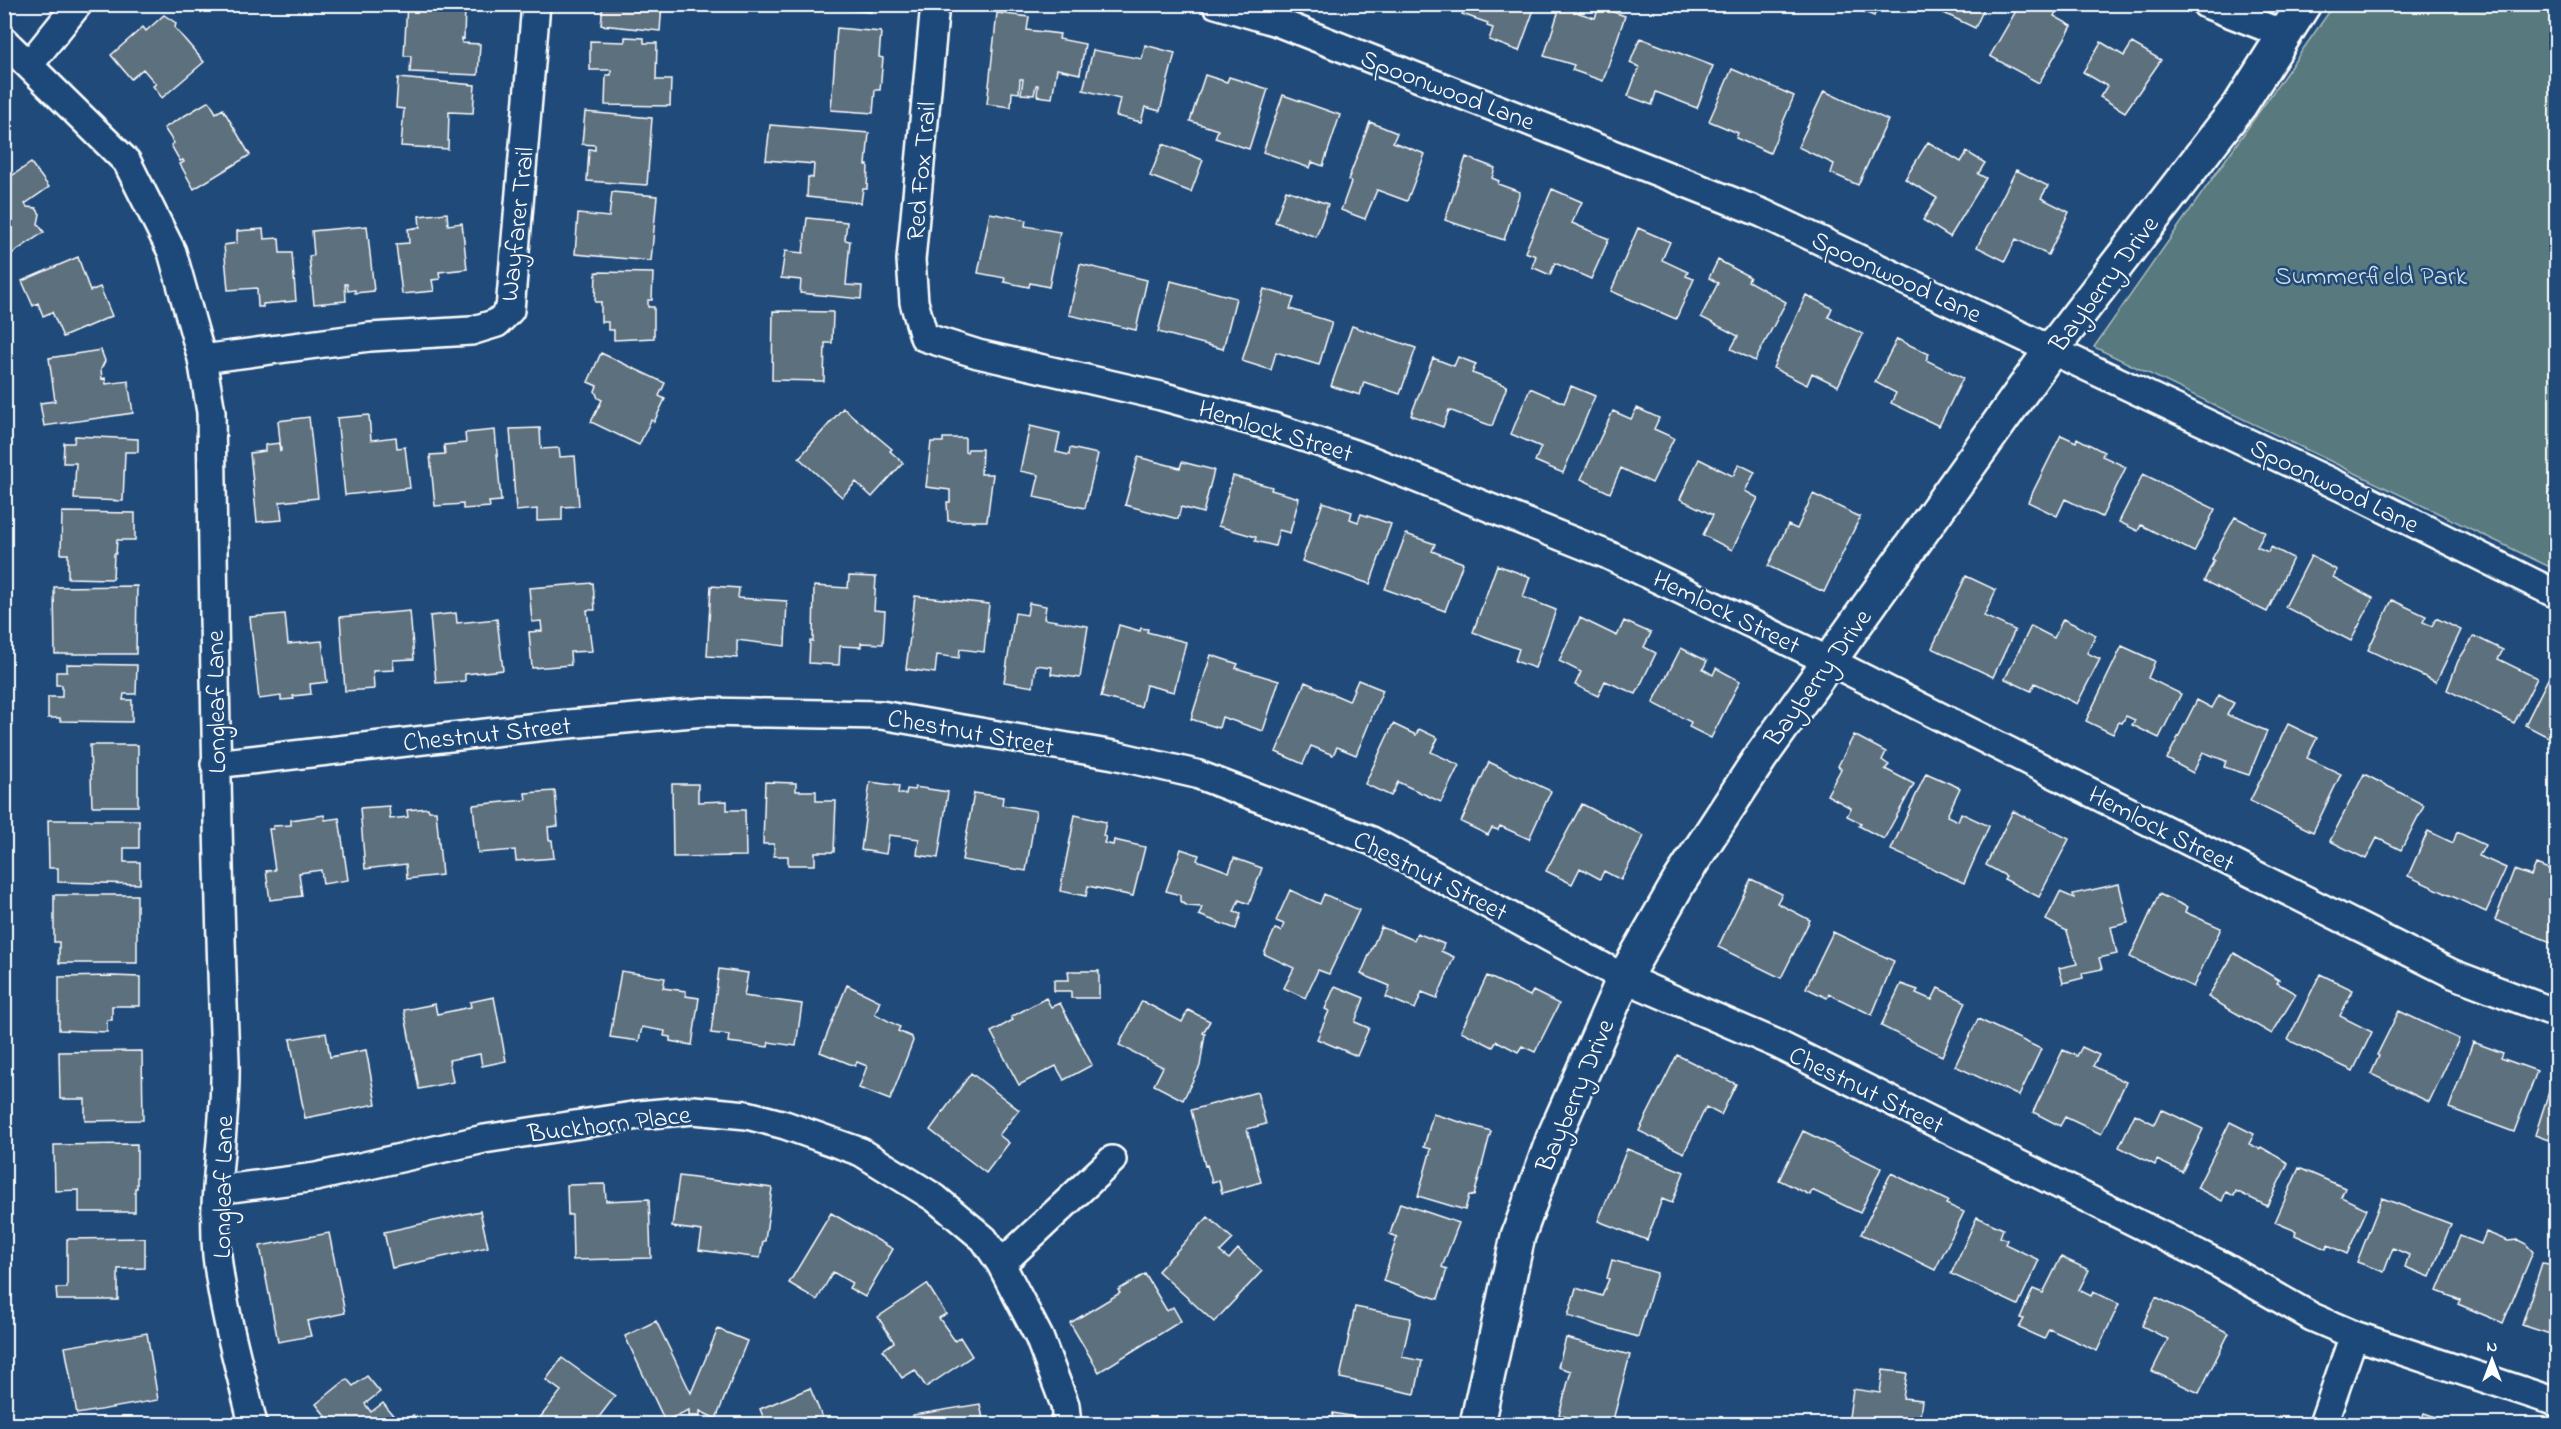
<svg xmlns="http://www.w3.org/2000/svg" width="2561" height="1429" font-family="'Indie Flower',sans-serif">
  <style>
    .green { fill: #597a7f; stroke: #acbcbf; stroke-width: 1.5 }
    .building { fill: #5d6f7e; stroke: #fff; stroke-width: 1.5 }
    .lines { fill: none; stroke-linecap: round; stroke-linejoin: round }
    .street-casing { stroke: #fff; stroke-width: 32 }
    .secondary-casing { stroke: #fff; stroke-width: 38 }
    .street { stroke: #1f4a7a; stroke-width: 27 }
    .secondary { stroke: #1f4a7a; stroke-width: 33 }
    .labels { text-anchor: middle; stroke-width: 5; stroke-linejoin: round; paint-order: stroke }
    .street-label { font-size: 26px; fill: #fff; stroke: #1f4a7a }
    .park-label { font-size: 26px; fill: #d6dedf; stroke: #1f4a7a }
  </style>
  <rect width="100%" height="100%" fill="#1f4a7a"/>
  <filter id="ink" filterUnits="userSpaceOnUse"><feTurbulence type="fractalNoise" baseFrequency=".0167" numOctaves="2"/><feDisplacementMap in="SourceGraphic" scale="12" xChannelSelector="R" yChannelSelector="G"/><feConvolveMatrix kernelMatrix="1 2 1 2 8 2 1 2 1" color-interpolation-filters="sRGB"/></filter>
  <g filter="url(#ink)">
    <path class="green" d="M2334 5H2556V570L2094 347Z"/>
    <path class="building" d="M407 4 465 6 464 39 462 38V43L480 44 478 75 410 72 411 56H404Z
      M603 4H662L660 31 601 25Z
      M821 4H872L871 12 820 7Z
      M1466 4H1536L1519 51 1489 40 1493 28 1487 26 1488 23 1462 14Z
      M1561 4 1580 9 1579 13 1595 18 1599 7 1625 16 1603 81 1572 70 1574 65 1544 56Z
      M1845 4H1879L1874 16Z
      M1925 4H1986L1975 28Z
      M2020 4H2060L2054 16 2072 26 2039 83 1990 56Z
      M997 13 1029 17 1027 30 1060 34 1059 39 1085 44 1080 74 1057 69 1052 98 1037 96 1038 85H1036L1034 95 1021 94 1023 79H1020L1019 93 1012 92 1011 107 987 104Z
      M164 15 176 23 175 28 204 62 162 98 153 86 156 84 143 69 131 79 111 55 143 27 146 31Z
      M837 28 881 32 879 57 883 58 880 90H875L873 113 831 110Z
      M625 37 644 38V43H657L656 80H671L670 106 605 105 606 75H611V70H590V41L625 42Z
      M1640 38 1713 66 1697 108 1656 92 1652 105 1628 96 1639 67 1630 63Z
      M2101 42 2124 56 2132 43 2161 60 2125 112 2100 97 2107 86 2083 72Z
      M1145 45 1175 53 1160 111 1145 107 1141 122 1116 116 1120 99 1083 90 1093 50 1142 59Z
      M1732 69 1794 96 1770 153 1736 138 1738 133 1709 121Z
      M1205 75 1227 82 1229 77 1268 89 1249 149 1215 138 1218 130 1190 121Z
      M398 78 475 85 473 113 449 112 448 149 401 146 404 109 396 108Z
      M1824 91 1888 120 1858 185 1831 173 1834 164 1798 147Z
      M1283 95 1340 115 1323 166 1312 162 1310 168 1263 152Z
      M209 101 216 113 223 109 250 155 194 189 180 164 184 162 183 160 180 161 171 145 174 143 164 128Z
      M585 112 652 118 647 185 587 181 589 149 595 150V145L582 144Z
      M1370 122 1397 133 1393 142 1425 154 1407 201 1377 190 1365 219 1341 210 1351 182 1348 180Z
      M770 125 869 133 866 165H868L867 189H863L861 203 807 197 808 177 813 178 814 164 766 160Z
      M1928 142 1961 162 1967 152 1985 163 1978 174 1986 178 1950 237 1923 220 1937 198 1905 179Z
      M1163 144 1203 160 1191 192 1150 176Z
      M1466 157 1495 168 1492 178 1499 181 1498 184 1520 192 1504 240 1445 220Z
      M31 163 49 187 25 204 27 207 36 208 40 214 38 224 44 232 4 259V181Z
      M2016 170 2048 186 2041 198 2069 212 2048 255 2016 239 2005 261 1977 247Z
      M1552 189 1582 202 1572 223 1609 239 1591 279 1555 263 1550 275 1532 267 1536 256 1525 252Z
      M1286 190 1328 204 1316 237 1275 222Z
      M612 192 657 196 651 261 575 254 578 214 609 217Z
      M447 213 448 225 462 223 467 269 439 272 440 279 432 280 434 291 402 294 396 244 409 243 408 229 420 227 419 216Z
      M990 213 1026 220 1025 226 1060 232 1049 287 1030 283 1029 287 1004 282 1005 278 978 273Z
      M807 218 847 222 845 240 850 241 846 285 862 286 861 299 800 293 801 280 781 278 785 251 803 253Z
      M367 226 374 291 355 293V290L348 291 347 284H345L346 301 314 304 309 256 314 255 312 231Z
      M1638 228 1670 242 1662 260 1688 272 1686 276 1694 279 1676 319 1611 291Z
      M263 229 264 239 279 238 280 253H292L296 301 263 304V307H258L257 288 228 290 224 245 237 243V231Z
      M78 257 90 291 100 287 112 316 63 337 52 312 43 316 38 303 33 306 22 281Z
      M1718 260 1750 277 1748 281 1786 302 1755 361 1731 349 1738 336 1701 317 1718 283 1709 278Z
      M1080 264 1147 280 1136 330 1069 315Z
      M596 272 653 273 652 300H648V307H654V338L614 340V330H608V322H601V302H595Z
      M1171 281 1236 298 1223 349 1158 332Z
      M1264 289 1294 298 1290 309 1332 322 1319 365 1276 352 1271 370 1242 361Z
      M1806 295 1832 308 1828 317 1863 334 1838 386 1812 373 1807 385 1773 368Z
      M773 311 833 312 832 343H825L824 381 772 380Z
      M1352 326 1416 348 1400 394 1364 382 1360 395 1331 386Z
      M1897 339 1929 354 1926 360 1963 378 1939 426 1891 403 1896 393 1875 382Z
      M101 350 105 361 101 369 102 379 105 378 106 384 128 381 133 413 44 426 40 403 55 401 49 358Z
      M601 353 665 383 659 396 665 399 654 422 651 420 639 445 591 422 602 400 598 398 595 391 597 386 588 382Z
      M1458 357 1476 364 1472 373 1507 386 1492 426 1449 410 1443 427 1411 415 1433 358 1454 366Z
      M1571 386 1595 396 1563 473 1535 461 1541 447 1511 434 1530 388 1564 403Z
      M843 408 892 449 890 451 903 463 872 497 856 482 842 497 799 458Z
      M1637 408 1659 418 1654 429 1674 438 1652 483 1621 468 1610 493 1581 479 1613 411 1631 419Z
      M369 415 371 440 396 437 397 448 405 447 410 488 345 495 337 418Z
      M309 417 318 498 280 502 282 520 257 522 250 453 265 451V445L279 443 280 451H281L278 421Z
      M1030 426 1060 433 1056 452 1069 455 1070 448 1098 454 1085 508 1034 497 1039 475 1020 471Z
      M540 428 541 449 559 448 560 457 575 456 579 506 562 507V520L537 521V509L516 511 510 429Z
      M495 430 501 501 489 502 490 507 463 509V504L435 506 430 455 445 454 444 445 466 443 465 433Z
      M2061 435 2076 442 2077 438 2104 452 2102 456 2126 467 2102 517 2065 499 2057 516 2028 502Z
      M75 436 138 439V452H125L123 501 74 499 76 463H63L64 443H74Z
      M943 438H965V452H967L968 449H982L981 474H993L987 521H948L947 502H950V490L926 487 931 442H943Z
      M1138 457 1180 468 1182 462 1214 470 1203 513 1181 507 1178 519 1125 505Z
      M1699 459 1733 476 1739 464 1755 472 1745 491 1758 498 1732 550 1703 535 1713 515 1680 499Z
      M2143 474 2215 509 2194 552 2141 525 2138 531 2119 522Z
      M1233 476 1272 487 1271 490 1299 498 1290 533 1279 530 1275 546 1255 541 1256 537 1218 526Z
      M1813 494 1860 517 1824 592 1768 566 1788 525 1797 529Z
      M1323 502 1352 512 1350 519 1358 522 1361 514 1391 524 1370 584 1302 561Z
      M62 512 135 513V540H117L116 554H114L113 579 68 578V554H61Z
      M2235 517 2265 532 2257 547 2268 552 2271 547 2293 558 2267 612 2204 581 2214 560 2212 559Z
      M1406 534 1435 544 1432 551 1463 563 1445 611 1385 589Z
      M2311 556 2337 570 2333 577 2373 598 2351 641 2285 607Z
      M1497 565 1530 577 1523 597 1556 610 1535 668 1515 661 1519 649 1473 632Z
      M849 576 876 577 874 610 885 611 883 644 861 643V647L840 646 839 665 809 663 810 641H813L814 586 848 588Z
      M1966 576 1996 590 1984 616 2015 630 1993 677 1932 648Z
      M593 583 595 610H587L592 651 570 652 571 665 532 668 529 632 542 631 541 621 532 622 529 588Z
      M137 586 136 654H55L54 587Z
      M711 586 739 588 738 598 787 601 785 646 737 640V658L707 656Z
      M915 596 989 604 984 652 960 649 959 658 937 655 935 673 906 669Z
      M2392 600 2426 616 2423 622 2432 626 2436 618 2461 630 2436 682 2368 650Z
      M1029 603 1046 606 1044 619 1088 626 1080 678 1051 674 1052 667 1036 665 1033 687 1004 682 1015 613 1027 615Z
      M410 611 414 659 393 660 394 670 373 671 374 689 345 691 340 617Z
      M456 613 457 623 497 619 503 670 465 674V681L436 683 430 616Z
      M285 614 288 644 322 641 327 682 310 684 311 694 293 696 294 699 281 700V696L259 699 250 617Z
      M1580 618 1617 636 1624 621 1651 633 1644 647 1656 653 1636 694 1605 681 1598 696 1575 685 1581 672 1559 661Z
      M2063 619 2096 635 2087 653 2100 659 2077 704 2035 683 2031 691 2005 679 2031 626 2054 638Z
      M1119 625 1140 631 1141 628 1148 629 1147 632 1186 642 1174 692 1146 685 1141 707 1101 697Z
      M2474 636 2503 650 2498 659 2537 678 2514 723 2447 690 2458 661Z
      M2122 646 2155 661 2148 678 2181 694 2159 738 2132 725 2135 720 2126 716 2122 723 2119 722 2113 734 2086 721Z
      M1681 648 1707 661 1703 669 1713 675 1716 668 1740 681 1711 738 1689 727 1691 722 1653 703Z
      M1211 655 1238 664 1236 668 1279 681 1263 731 1222 717 1219 728 1191 719Z
      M67 664 137 665 136 694H124L123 700H132V722L60 721V718H48V697H62V685H56V672H67Z
      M2550 675 2556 678V741L2525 725Z
      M1358 680 1383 690 1356 755 1337 747 1333 755 1311 746 1303 764 1276 752 1305 682 1349 701Z
      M2219 695 2234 703 2227 715 2267 731 2249 775 2224 767 2226 761 2203 752 2193 773 2167 759 2197 700 2212 708Z
      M1393 724 1416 735 1419 729 1438 738 1431 752 1459 765 1441 802 1398 782 1391 796 1365 784Z
      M2288 724 2317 738 2307 758 2341 774 2313 832 2250 801Z
      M1854 735 1886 752 1882 760 1889 765 1885 769 1914 784 1884 839 1859 826 1861 823 1847 816 1851 808 1827 795 1841 769 1838 766Z
      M90 745H138V806H92Z
      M1489 762 1551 791 1529 839 1500 826 1498 830 1492 828 1488 835 1461 822Z
      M1926 773 1960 788 1947 816 1958 821 1961 813 1989 826 1964 883 1891 850Z
      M2364 774 2424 805 2401 850 2377 838 2366 859 2330 841Z
      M765 782 796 783V791H816V801H836L834 852H815V865H788V856H774V844H763Z
      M870 782 899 786 898 794H906L907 789 914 790 915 787 948 792 938 858 917 855 919 839 889 835 886 854 861 850Z
      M672 784H698V802L727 801V810H745L746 856 673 857Z
      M555 791 558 826 548 827 549 840H552L554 858 516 861 515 850 478 853 473 805 526 800 525 793Z
      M974 793 1003 797 1002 805 1036 811 1026 871 962 860Z
      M1582 804 1644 836 1621 880 1604 871 1600 879 1580 868 1572 884 1546 871Z
      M389 806 390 819 408 817 407 810 428 808 429 811H436L442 875 407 879 406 864 365 869 360 808Z
      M2013 811 2069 839 2039 897 2004 879 2006 876 1986 865Z
      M324 815 325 820 339 818 348 880 323 884 321 870 299 873 302 896 270 900 266 871 275 870 269 829H273V826L291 825V820Z
      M1075 815 1106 822 1103 836 1106 837 1104 843 1113 845 1114 840 1145 847 1133 896 1088 886 1086 896 1060 891Z
      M48 820H139V848H124V862H140V884L58 882V868H49Z
      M2428 831 2453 843 2457 832 2485 845 2479 856 2506 868 2486 912 2408 876Z
      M1181 849 1199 855 1197 860 1229 872 1234 858 1262 868 1249 904 1239 900 1234 912 1241 914 1236 929 1199 915 1202 907 1187 906 1180 901V895L1166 891Z
      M2536 864 2556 872V944L2495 920 2514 870 2531 876Z
      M1751 879 1782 894 1777 903 1810 920 1781 978 1718 947Z
      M2119 884 2128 923 2111 927 2117 954 2099 958 2102 969 2082 973 2083 978 2063 983 2059 968 2077 964 2067 931 2046 920 2060 892 2074 898 2073 894Z
      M1290 890 1320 904 1324 894 1359 910 1329 974 1318 970 1305 998 1284 988 1294 968 1264 954 1275 929 1281 931 1284 924 1276 921Z
      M2159 894 2187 907 2185 912 2221 928 2193 987 2130 957Z
      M54 895H137V963H59V942H54Z
      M1381 927 1414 940 1417 933 1444 944 1441 951 1454 957 1437 998 1422 992 1415 1009 1386 997 1390 986 1361 974Z
      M1833 932 1894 961 1872 1015 1829 994 1827 998 1806 988Z
      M2234 953 2279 980 2277 983 2296 994 2272 1034 2208 997Z
      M719 969 748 973 744 996 802 1004 796 1046 769 1042 768 1047 728 1042 729 1035 711 1033Z
      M621 971 665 978 663 988 686 991V996L699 998 692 1045 670 1041V1037L664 1036 665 1031 642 1027 639 1041 610 1037Z
      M1068 971H1099V998H1071V991H1054V980H1069Z
      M2320 974 2353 990 2340 1016 2372 1032 2353 1071 2288 1040Z
      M112 976 140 977V1006H112V1020H107V1032L59 1030V977Z
      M1487 976 1530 996 1533 991 1559 1004 1535 1052 1522 1046 1518 1052 1497 1041 1493 1047 1461 1031Z
      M1901 984 1918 990 1916 993 1932 1000 1938 988 1966 1002 1942 1056 1881 1026Z
      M847 985 880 1001 875 1014 900 1027 898 1031 912 1037 913 1041 890 1100 859 1088 867 1066 857 1062 855 1066 820 1052Z
      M1335 986 1364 998 1355 1022 1369 1028 1357 1056 1317 1039 1329 1011 1325 1009Z
      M494 997 506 1061 482 1066 480 1054 449 1060 453 1082 419 1089 404 1010 435 1004 437 1014 471 1007 470 1002Z
      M1046 998 1051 1007 1060 1003 1092 1065 1064 1080 1056 1066 1019 1085 991 1032 1013 1020 1011 1017Z
      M1142 1001 1182 1022 1188 1010 1210 1021 1203 1033 1205 1034 1200 1066 1183 1100 1154 1085 1163 1067 1119 1045Z
      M2399 1011 2459 1039 2429 1102 2371 1074 2379 1056 2377 1055Z
      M1978 1019 2041 1049 2019 1096 1955 1066Z
      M326 1033 330 1057 366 1050 376 1104 305 1118 290 1039Z
      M2473 1042 2503 1053 2501 1058 2537 1071 2514 1132 2449 1108Z
      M2082 1047 2099 1055 2093 1066 2126 1082 2101 1134 2065 1117 2060 1126 2033 1112 2063 1050 2077 1056Z
      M142 1051 143 1120 85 1121V1099H60L59 1052Z
      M1677 1055 1736 1084 1721 1115 1706 1107 1684 1153 1639 1131Z
      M971 1073 1019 1110 999 1135 1009 1143 986 1173 930 1130Z
      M2554 1076 2556 1077V1143L2535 1135Z
      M1257 1092 1266 1124 1247 1129 1261 1182 1222 1193 1219 1180 1212 1182 1207 1165 1205 1166 1191 1110Z
      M2161 1109 2203 1129 2182 1172 2157 1160 2155 1165 2119 1147 2135 1114 2154 1124Z
      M1433 1114 1491 1131 1474 1196 1469 1195 1465 1210 1418 1196 1431 1149 1424 1147Z
      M2230 1122 2254 1134 2249 1144 2260 1149 2261 1147 2288 1163 2267 1206 2236 1191 2234 1196 2226 1192 2222 1201 2197 1188Z
      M1803 1131 1881 1168 1860 1213 1812 1190 1810 1195 1779 1180Z
      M137 1144V1188H135V1212H79V1190L55 1191 54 1145Z
      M1627 1149 1684 1172 1672 1203 1662 1199 1647 1240 1598 1221Z
      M2299 1168 2345 1188 2341 1197 2367 1209 2347 1254 2328 1245 2326 1249 2295 1235 2296 1231 2275 1222Z
      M1891 1173 1948 1201 1946 1204 1964 1212 1935 1270 1861 1234Z
      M679 1176 772 1188 765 1241H763L760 1258 699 1250 702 1231 672 1227Z
      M605 1184 606 1201 649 1199 651 1258 573 1260 572 1215H568L567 1185Z
      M2382 1198 2451 1224 2430 1277 2405 1267 2409 1255 2393 1248 2384 1272 2357 1262Z
      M1400 1203 1459 1223 1442 1267 1447 1269 1438 1299 1383 1281 1397 1237 1390 1234Z
      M480 1211 488 1247 392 1268 384 1232Z
      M831 1213 893 1249 865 1297 849 1288 852 1283 833 1272 817 1300 789 1283Z
      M1208 1217 1233 1239 1220 1252 1229 1259 1238 1249 1262 1271 1214 1322 1158 1271Z
      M1977 1217 2003 1229 2000 1237 2007 1240 2005 1244 2039 1260 2018 1305 1951 1274Z
      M2486 1232 2508 1241 2518 1240 2526 1244 2533 1252 2503 1323 2458 1304 2460 1300 2437 1291 2460 1236 2481 1244Z
      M329 1233 345 1313 307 1321 311 1336 278 1342 260 1246Z
      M145 1238V1268L118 1269V1300H57L56 1288H67V1239Z
      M2061 1257 2089 1270 2079 1290 2091 1296 2093 1292 2119 1304 2097 1351 2049 1329 2044 1339 2019 1328 2024 1319 2020 1318 2033 1289 2043 1293Z
      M1612 1260 1657 1273 1638 1337 1568 1316 1576 1288 1602 1296 1609 1279 1607 1278Z
      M2542 1263 2556 1265V1317H2555L2550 1334 2522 1325Z
      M1145 1274 1167 1311 1173 1307 1181 1321 1099 1372 1070 1323 1120 1293 1118 1290Z
      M927 1284 946 1314 939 1318 955 1341 960 1337 972 1356 926 1387 915 1370 902 1378 883 1350 894 1342 878 1317Z
      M2156 1297 2229 1333 2199 1393 2152 1371 2168 1339 2142 1326Z
      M1355 1307 1411 1318 1402 1357 1422 1361 1415 1394 1340 1378Z
      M656 1321 691 1393 718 1329 747 1341 716 1419 700 1411V1416H689V1410L665 1421 625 1336Z
      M147 1333 158 1400 77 1414 65 1347Z
      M1566 1338 1630 1355 1612 1424H1593L1559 1415 1571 1371 1558 1367Z
      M562 1358 615 1396 596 1421 601 1424H535L561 1391 546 1380Z
      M1883 1370 1907 1373 1903 1398 1922 1400 1919 1424H1848L1853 1389 1880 1393Z
      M367 1376 380 1392 365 1404 371 1412 383 1403 400 1424H332L316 1404 347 1379 353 1386Z
      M810 1388 825 1424H766L760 1409Z
      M980 1404 984 1424H914L913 1415Z
      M1333 1413 1395 1424H1331Z
      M2424 1413 2457 1424H2420Z
      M413 1415 420 1424H401Z"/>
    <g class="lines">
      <g class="street-casing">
        <path id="street" d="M935 4 911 260 914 302 924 337 978 354 1161 396 1273 427 1363 457 1608 555 1829 661 2453 974 2556 1013
          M1216 4 1277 22 1762 213 2341 487 2556 594
          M2206 4 2286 35
          M4 41 127 162 172 252 202 359 211 412C214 629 217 845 225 1061 227 1125 211 1190 217 1255 223 1312 240 1369 253 1424
          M29 65 78 4
          M202 359 370 337 471 331 497 323 510 310 536 4
          M215 764 546 726 704 712 881 715 1114 755 1196 774 1372 841 1624 978 1775 1043 2221 1265 2312 1317 2354 1335 2556 1402
          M217 1190 316 1177 484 1139 639 1115 693 1110 747 1115 785 1125 861 1152 935 1198 984 1239 1001 1264 1039 1337 1065 1405 1067 1424
          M1001 1264 1112 1160
          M2323 1424 2354 1335"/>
      </g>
      <g class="secondary-casing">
        <path id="secondary" d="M1477 1424 1518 1236 1553 1139 1624 978 1679 882 1760 758 2052 349 2240 105 2304 4"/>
      </g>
      <use href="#street" class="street"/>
      <use href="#secondary" class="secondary"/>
    </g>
  </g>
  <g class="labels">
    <g class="street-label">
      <text transform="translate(1448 89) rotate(21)" y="9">Spoonwood Lane</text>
      <text transform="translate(920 171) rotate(-85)" y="9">Red Fox Trail</text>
      <text transform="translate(516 224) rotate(-84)" y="9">Wayfarer Trail</text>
      <text transform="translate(1897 276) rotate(25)" y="9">Spoonwood Lane</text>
      <text transform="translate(2103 283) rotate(-53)" y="9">Bayberry Drive</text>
      <text transform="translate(1276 430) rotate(17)" y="9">Hemlock Street</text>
      <text transform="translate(2335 485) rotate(26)" y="9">Spoonwood Lane</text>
      <text transform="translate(1727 611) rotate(26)" y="9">Hemlock Street</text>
      <text transform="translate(1817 677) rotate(-54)" y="9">Bayberry Drive</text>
      <text transform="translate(215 702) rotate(-91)" y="9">Longleaf Lane</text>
      <text transform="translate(971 731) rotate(10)" y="9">Chestnut Street</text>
      <text transform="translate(487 733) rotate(-6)" y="9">Chestnut Street</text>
      <text transform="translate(2162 828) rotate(27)" y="9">Hemlock Street</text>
      <text transform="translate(1431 875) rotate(27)" y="9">Chestnut Street</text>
      <text transform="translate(1867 1089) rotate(26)" y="9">Chestnut Street</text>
      <text transform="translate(1574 1095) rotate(-67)" y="9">Bayberry Drive</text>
      <text transform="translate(609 1123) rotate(-7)" y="9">Buckhorn Place</text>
      <text transform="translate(222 1187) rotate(-89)" y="9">Longleaf Lane</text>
    </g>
    <g class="park-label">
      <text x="2371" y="284">Summerfield Park</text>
    </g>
  </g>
  <rect width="2561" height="1429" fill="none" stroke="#1f4a7a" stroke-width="24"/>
  <rect x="12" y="12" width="2537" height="1405" fill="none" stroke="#fff" stroke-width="2" filter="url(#ink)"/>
  <g transform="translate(2492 1360)" stroke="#1f4a7a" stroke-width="4.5" paint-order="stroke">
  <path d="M0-4.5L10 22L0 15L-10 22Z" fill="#ffffff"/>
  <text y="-9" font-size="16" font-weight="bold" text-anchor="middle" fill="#ffffff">N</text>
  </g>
</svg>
